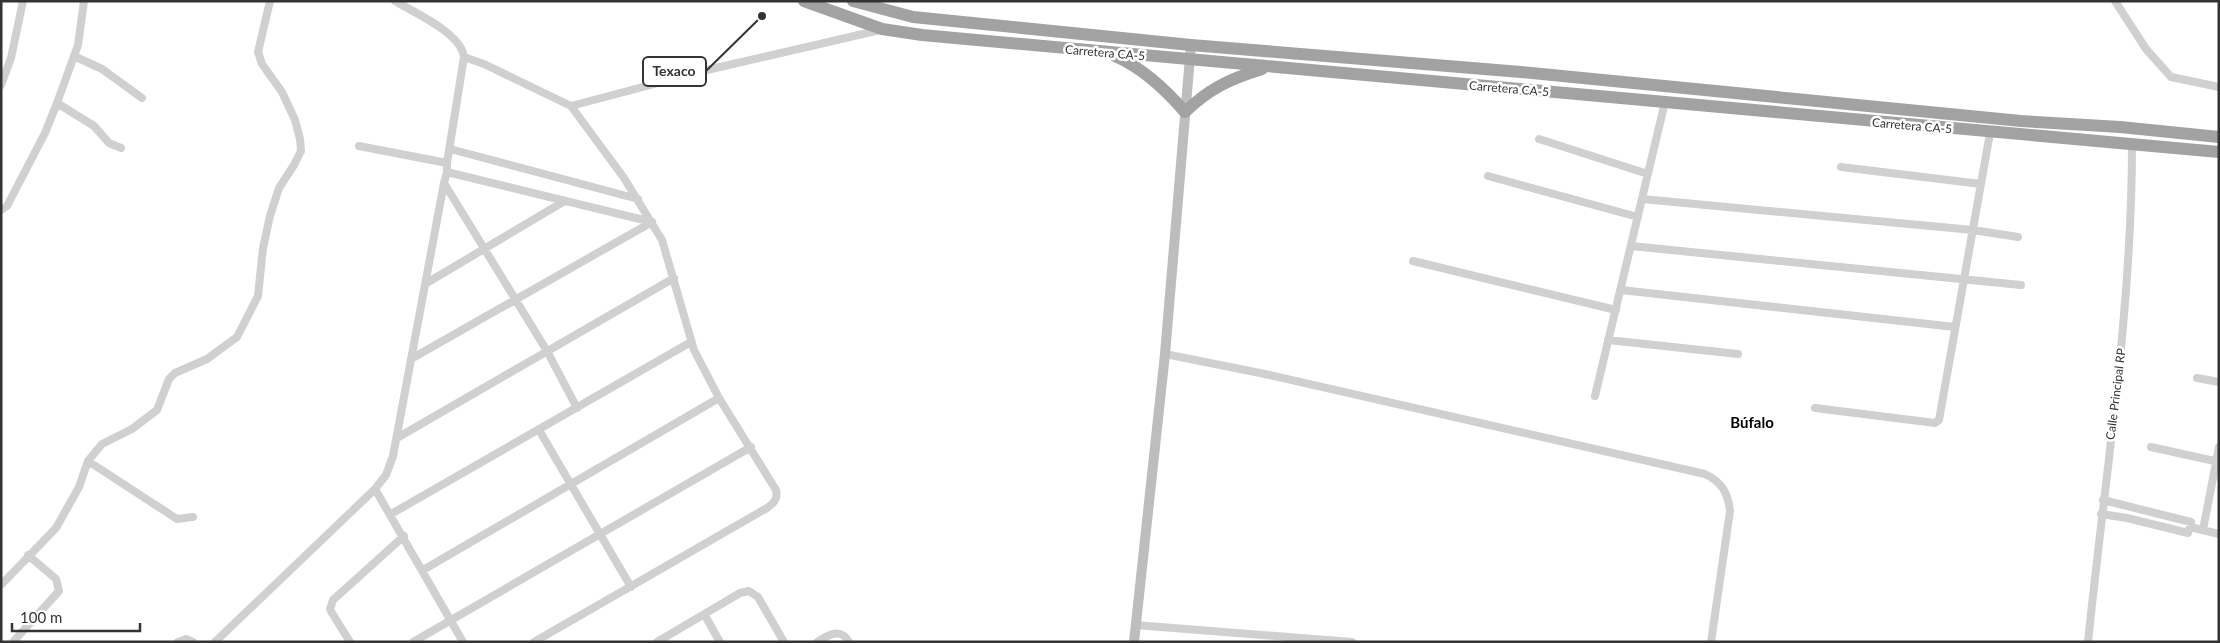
<svg xmlns="http://www.w3.org/2000/svg" width="2220" height="643" font-family="Lato,sans-serif">
  <style>
    .lines { fill: none; stroke-linecap: round; stroke-linejoin: round }
    .minor { stroke: #d0d0d0; stroke-width: 8 }
    .secondary { stroke: #bdbdbd; stroke-width: 10 }
    .trunk { stroke: #a2a2a2; stroke-width: 12 }
    .labels { text-anchor: middle; stroke-width: 5; stroke-linejoin: round; paint-order: stroke }
    .street-label { font-size: 12px; fill: #333; stroke: #fff }
    .quarter-label { font-size: 15px; font-weight: bold; fill: #000; stroke: #fff }
    .leader { fill: none; stroke: #333; stroke-width: 2 }
    .callout-dot { fill: #333; stroke: #fff; stroke-width: 2 }
    .callout { fill: #fff; stroke: #333; stroke-width: 2 }
    .callout-label { font-size: 14px; text-anchor: middle; font-weight: bold; fill: #333 }
  </style>
  <rect width="100%" height="100%" fill="#fff"/>
  <g class="lines">
    <path class="minor" d="M395 1C415 13 461 33 464 57L484 64 571 106 707 70 880 30
      M2115 1 2146 49 2171 77 2219 87
      M74 56 102 69 142 98
      M1 85 11 58 23 1
      M57 103 94 126 109 143 121 148
      M1539 139 1648 174
      M359 146 447 163
      M450 149 638 199
      M1841 167 1981 184
      M447 172 652 222
      M1488 176 1638 217
      M444 183 547 351 577 408
      M1642 199 1973 230 2018 237
      M1 210 7 206 45 133 57 103 78 45 84 1
      M1631 246 2021 285
      M1413 261 1616 310
      M425 284 563 202
      M1621 290 1955 327
      M1608 340 1738 354
      M1165 354 1265 374 1705 474C1722 482 1728 493 1730 511L1711 642
      M411 359 652 222
      M2197 378 2219 382
      M1595 396 1665 102
      M1815 408 1935 423 1939 420 1990 133
      M539 430 631 587
      M397 438 674 278
      M2151 447 2219 462
      M88 461 177 519 193 517
      M375 489 463 642
      M391 514 691 342
      M2101 514 2127 518 2188 533 2191 522 2103 500
      M2190 527 2219 534
      M2203 530 2219 447
      M423 570 719 398
      M1 585 56 528 79 487 88 461 102 444 132 429 157 410 169 379 175 373 207 359 237 337 258 296 263 248 270 216 279 188 294 165 301 151 300 139 295 120 282 92 262 64 258 52 270 1
      M704 614 720 642
      M1135 625 1352 642
      M13 642 59 591 56 579 28 555
      M178 642 186 639 193 642
      M215 642 375 489 386 475 393 456 444 183 447 172V163L464 57
      M350 642 332 613 330 609 333 600 404 536
      M413 642 751 447
      M534 642 767 508C774 503 778 499 776 490L719 398 694 350 662 240 624 178 571 106
      M657 642 740 593 749 591 758 597 784 642
      M817 642C828 635 841 627 849 642
      M2088 642C2105 476 2132 311 2132 145"/>
    <path class="secondary" d="M1134 642 1165 354 1191 45"/>
    <path class="trunk" d="M804 1 882 29 922 35 2219 152
      M853 1 913 17 1191 45 1521 72 2021 121 2120 127 2219 137
      M1115 56C1143 68 1166 90 1185 112 1210 88 1230 79 1262 69"/>
  </g>
  <g class="labels">
    <g class="street-label">
      <text transform="translate(1105 53) rotate(5)" y="4">Carretera CA-5</text>
      <text transform="translate(1509 89) rotate(5)" y="4">Carretera CA-5</text>
      <text transform="translate(1912 126) rotate(5)" y="4">Carretera CA-5</text>
      <text transform="translate(2116 394) rotate(-83)" y="4">Calle Principal RP</text>
    </g>
    <g class="quarter-label">
      <text x="1752" y="428">Búfalo</text>
    </g>
  </g>
  <path class="leader" d="M762 16L706 71"/>
  <circle class="callout-dot" cx="762" cy="16" r="5"/>
  <rect class="callout" x="643" y="57" width="63" height="29" rx="5"/>
  <g class="callout-label">
    <text x="674" y="76">Texaco</text>
  </g>
  <rect width="2220" height="643" fill="none" stroke="#333333" stroke-width="5"/>
  <path d="M12 623v8h128v-8" fill="none" stroke="#333333" stroke-width="2.5"/>
  <text x="20" y="623" font-size="15" fill="#333333" stroke="#ffffff" stroke-width="4" paint-order="stroke">100 m</text>
</svg>
